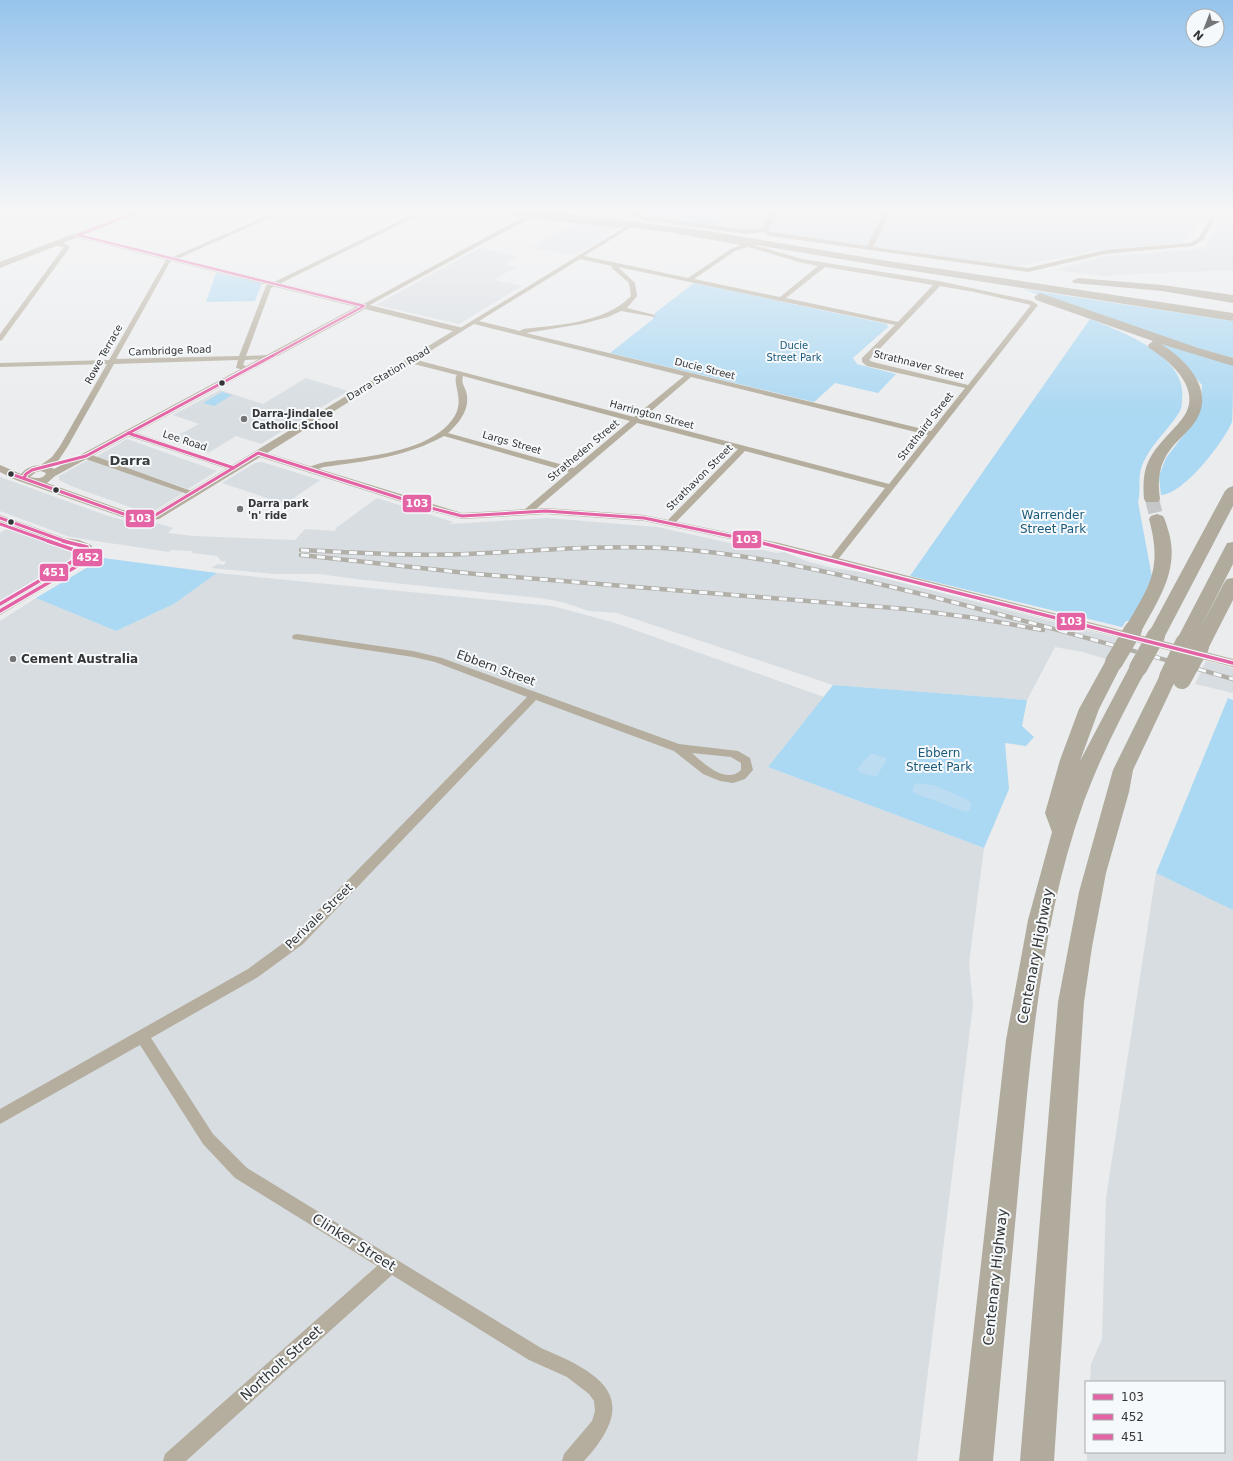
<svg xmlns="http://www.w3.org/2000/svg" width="1233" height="1461" font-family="'DejaVu Sans',sans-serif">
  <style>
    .built { fill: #d7dde1 }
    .green { fill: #abd8f2 }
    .water { fill: #bbdcf1 }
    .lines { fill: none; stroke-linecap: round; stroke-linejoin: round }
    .motorway-tunnel { stroke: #c6c7c8; stroke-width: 14; stroke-dasharray: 14 8; stroke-linecap: butt }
    .minor { fill: #b5ae9e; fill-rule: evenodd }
    .tertiary { fill: #b5ae9e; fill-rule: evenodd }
    .secondary { fill: #b3ab9b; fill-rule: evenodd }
    .motorway { fill: #b1ab9e; fill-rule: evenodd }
    .rail-casing { stroke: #b2afa9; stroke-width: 4.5 }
    .rail { stroke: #f6f9fb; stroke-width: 3; stroke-dasharray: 8; stroke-linecap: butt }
    .motorway-bridge { stroke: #b1ab9e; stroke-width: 18 }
    .bus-1-far2-casing { stroke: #f6f9fb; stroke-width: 4 }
    .bus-1-far1-casing { stroke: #f6f9fb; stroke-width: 5 }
    .bus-1-casing { stroke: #f6f9fb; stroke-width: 6 }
    .bus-2-far1-casing { stroke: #f6f9fb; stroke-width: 5 }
    .bus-2-casing { stroke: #f6f9fb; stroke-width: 6 }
    .bus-3-far1-casing { stroke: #f6f9fb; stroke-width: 5 }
    .bus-3-casing { stroke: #f6f9fb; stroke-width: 6 }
    .bus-1-far2 { stroke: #e463a4; stroke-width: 2.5 }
    .bus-1-far1 { stroke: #e463a4; stroke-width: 3 }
    .bus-1 { stroke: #e463a4; stroke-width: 3.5 }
    .bus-2-far1 { stroke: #e463a4; stroke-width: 3 }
    .bus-2 { stroke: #e463a4; stroke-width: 3.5 }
    .bus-3-far1 { stroke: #e463a4; stroke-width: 3 }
    .bus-3 { stroke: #e463a4; stroke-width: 3.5 }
    .bus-dot { fill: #343536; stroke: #f6f9fb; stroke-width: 1.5 }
    .poi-dot { fill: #747576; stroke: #f6f9fb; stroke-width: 1.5 }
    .labels { text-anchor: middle; stroke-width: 4; stroke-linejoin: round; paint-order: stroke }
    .far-park-label { font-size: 10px; fill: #1b5a7b; stroke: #f6f9fb }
    .far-street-label { font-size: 10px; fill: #343536; stroke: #f6f9fb }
    .far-poi-label { font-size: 10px; font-weight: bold; fill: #343536; stroke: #f6f9fb; text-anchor: start }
    .park-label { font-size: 12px; fill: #1b5a7b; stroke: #f6f9fb }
    .poi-label { font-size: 12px; font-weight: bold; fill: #343536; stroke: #f6f9fb; text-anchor: start }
    .street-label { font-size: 12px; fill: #343536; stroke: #f6f9fb }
    .far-district-label { font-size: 13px; font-weight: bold; fill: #383b3c; stroke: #f6f9fb }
    .near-street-label { font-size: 14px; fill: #343536; stroke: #f6f9fb }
    .line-badge { stroke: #f6f9fb; stroke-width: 1.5 }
    .badge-label { font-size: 11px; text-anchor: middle; font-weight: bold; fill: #fff }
  </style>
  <rect width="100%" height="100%" fill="#eaeced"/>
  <path class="built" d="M728 209H1053L1070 213 1084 209H1206L1191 233 1181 243 1097 250 1062 258 1013 266 715 226Z
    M1233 209V270L1111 275 1110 277 1055 270 1105 256 1204 249 1224 213Z
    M574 224 621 227 576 255 531 248Z
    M479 248 517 256 504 264 516 267 494 280 522 286 459 324 376 305Z
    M306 378 348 391 261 444 236 436 208 453 169 440 199 424 173 415 220 390 263 404Z
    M127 439 217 471 188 489 96 457Z
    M90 459 183 493 149 514 71 486 59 480V476Z
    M262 462 320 480 285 504 222 483 255 463Z
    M0 477 108 516 149 527 157 523 173 528 168 533 193 536 295 540 305 529 335 531 336 528 377 498 453 522 450 524 547 518 657 527 776 553 784 552 809 562 833 568 860 572 1121 639 1109 660 1083 652 1055 647 1027 700 833 685 617 613 589 611 562 602 540 598 356 579 319 574H275L211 568 218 564 224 565 226 561H221L217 556 192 553 193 551 171 550 169 552 70 537 0 511Z
    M8 528 70 551 72 555 68 562 0 603V533Z
    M217 573 552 606 612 622 824 697 768 767 984 848 969 963 973 1005 917 1461H0V621L36 598 116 631 174 604Z
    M1206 661 1233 668V693L1195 684Z
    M1156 873 1233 910V1461H1087V1452H1224V1382H1090L1091 1364 1102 1339 1106 1198Z"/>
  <path class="green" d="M602 209H639L632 215H626Z
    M655 209H728L715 226 643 216 646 212 653 211Z
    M216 273 262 283 255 301 206 302Z
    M694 283 887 324 888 327 853 358 857 364 896 374 878 393 835 383 814 402 610 353 653 319 655 313Z
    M1022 289 1233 321V358L1208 352Z
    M1090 319C1122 332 1188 356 1182 399 1182 403 1182 407 1180 411 1169 430 1148 446 1141 469 1138 479 1141 491 1138 502L1152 577 1132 622 1126 621 1122 627 910 576Z
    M1151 340 1233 364C1233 376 1233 414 1232 422 1223 443 1184 494 1161 495L1159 476 1166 458 1192 424 1201 404 1202 385 1184 365Z
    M222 392 232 395 214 406 203 403Z
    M103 558 217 573 174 604 116 631 36 598Z
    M833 685 1027 700 1022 726 1034 737 1026 746 1005 743 1009 789 984 848 768 767Z
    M1228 698 1233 700V910L1156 873Z"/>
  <path class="water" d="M870 754H874L886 758V761L877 776C870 776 861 775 857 769Z
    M917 783 934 785 968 800 971 803 970 810 966 812 916 794 913 792V787Z"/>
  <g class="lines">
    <path class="motorway-tunnel" d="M1152 499 1157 519"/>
    <path class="minor" d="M282 209H290L170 262 116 359 239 356 266 286 424 209H431L271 288 246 356 268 355 272 357 268 359 245 360 243 365 249 367V371L236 368 238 360 114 364 68 446 58 461 47 469H41V465L52 457 60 446 107 364 0 367V363L109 360 166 260Z
      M464 209H481L622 226 619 228 530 218 366 307H362V305L523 217Z
      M638 209H644L639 214 644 216 745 230 762 228 775 209H781L767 230 772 232 867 246 886 209H892L873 247 1028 268 1105 250 1190 243 1199 238 1215 209H1221L1203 240 1193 246 1105 254 1028 272 770 236 763 232 745 234 643 220 632 214Z
      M1062 209H1074L1071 211Z
      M628 225 630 226V228L584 256 688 278 731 249 741 245 678 234V232L680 231 737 240 802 259 939 281 1032 301 1038 305 836 562 833 563 828 560 830 558 885 488 745 451 674 524H668V520L738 449 637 423 530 514H524V510L569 472 444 436C406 457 366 461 324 467 318 468 314 473 307 472V468C323 460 340 461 358 458 387 454 433 446 452 420 467 401 451 383 457 375L406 362V358H409L634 417 684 376 474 324 462 331 457 330ZM748 247 799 262 818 266 780 297 694 279 735 251ZM580 259 612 266V268L629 283 631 296C605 323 558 325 523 329L520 331 479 321ZM618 267 895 325 862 358V362L867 366 965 388 931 431 526 333 582 324 608 317 621 311 655 317V315L627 308 637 296 635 283ZM825 267 933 285 898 322 786 298ZM940 286 974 292 1031 305 968 385 873 362 869 360ZM463 376 630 421 574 468 448 433C460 422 471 408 466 391 464 386 461 382 463 376ZM691 377 928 435 889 484 642 419Z
      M64 243 70 247 2 340 0 341V334L64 247 51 245Z
      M125 431H131L238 468 234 470H231L125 435Z
      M83 454H89L197 493 193 496 190 495 83 458Z
      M297 634 413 651 442 658 679 744 738 751 750 758 753 770 745 779 733 783 720 781 703 774 674 751 536 700 303 944 258 977 151 1038 213 1134 247 1168 541 1348C603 1374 642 1398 584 1461H562L564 1454 592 1421 595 1411 594 1401 589 1394 567 1377 529 1360 392 1275 186 1461H163L165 1454 377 1266 235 1178 203 1144 140 1045 0 1124V1109L248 969 293 936 527 697 435 662 413 657 293 639 292 637 293 635ZM692 753 731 757 741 763V770C726 785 703 763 692 753Z"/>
    <path class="tertiary" d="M75 233 463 328 464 330 267 453 462 513 546 508 644 515 779 543 1233 659V667L778 549 644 521 546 514 462 519 427 510 260 457 159 519 142 522 131 520 16 480 0 472V465L21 474C29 464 43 463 54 469L356 307 75 237ZM365 309 453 331 152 514 137 515 47 483 55 476ZM41 471 46 473C43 480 36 478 30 477L36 472Z
      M0 515 64 538 79 540 91 545 96 554 92 560 0 615V606L84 554 82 549 75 546H67L0 522Z"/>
    <path class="secondary" d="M139 209H150L0 268V262Z"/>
    <path class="motorway" d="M499 209H528L708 231 888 261 1233 313V321L888 267 708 237 504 212Z
      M1078 278 1162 285 1233 295V303L1162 291 1074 283 1072 281Z
      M1040 293 1198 348 1233 358V366L1161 344C1187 360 1216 391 1195 422 1186 435 1171 444 1164 460 1158 472 1158 486 1160 499L1158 502H1146L1144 499C1143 486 1143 472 1149 460 1157 444 1171 433 1182 419 1204 391 1172 362 1149 348L1148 345 1153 341 1036 300 1034 297Z
      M1233 486V506L1165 636 1162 640 1156 641 1150 640 1147 636 1225 491 1228 488Z
      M1157 514 1163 516C1166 521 1167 527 1169 533 1179 570 1159 599 1142 630L1139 634 1133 635 1127 634 1124 630C1149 586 1163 571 1149 519L1151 516Z
      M1233 542V564L1199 631 1224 583 1227 579 1233 578V600L1209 647 1207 651 1200 653 1193 651 1191 647 1192 645 1184 649 1178 647 1175 643 1225 547 1227 543Z
      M1114 656 1121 658 1123 662 1099 709 1080 761 1131 664 1138 662 1145 664 1147 668C1124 711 1101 755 1084 801 1043 916 1032 1038 1021 1159 1012 1260 1002 1360 993 1461H959L1006 1040 1028 920 1052 832 1045 813 1060 760 1079 709 1105 662 1107 658Z
      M1168 671 1175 673 1177 677 1133 770 1129 792 1106 873 1092 947 1084 1002 1054 1461H1020L1058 1002 1079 892 1113 770 1159 677 1161 673Z"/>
    <g class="rail-casing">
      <path id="rail" d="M301 550C357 553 412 556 468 554 533 551 598 545 663 548 751 553 839 574 925 595 1028 621 1131 650 1233 679
        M301 555 476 574 906 609 975 618 1043 630"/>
    </g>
    <use href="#rail" class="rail"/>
    <path class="motorway-bridge" d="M1114 662 1133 630
      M1138 668 1156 636
      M1168 677 1184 643
      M1182 680 1200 647"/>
    <g class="bus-1-far2-casing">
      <path id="bus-1-far2" d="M78 235 364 306
        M78 235 146 209
        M272 356 364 306"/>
    </g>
    <g class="bus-1-far1-casing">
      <path id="bus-1-far1" d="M128 433 234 468
        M258 453 431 508 462 516 546 511 644 518 759 542
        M11 474 135 518 149 519 258 453
        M24 478 26 474 32 470 86 456 274 355"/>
    </g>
    <g class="bus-1-casing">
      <path id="bus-1" d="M754 541 1233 663"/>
    </g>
    <g class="bus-2-far1-casing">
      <path id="bus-2-far1" d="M0 518 67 542"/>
    </g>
    <g class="bus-2-casing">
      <path id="bus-2" d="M0 611 84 562 90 554 87 547 63 541"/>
    </g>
    <g class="bus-3-far1-casing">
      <path id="bus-3-far1" d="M0 524 51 542"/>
    </g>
    <g class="bus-3-casing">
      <path id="bus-3" d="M0 604 80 557 83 553 48 541"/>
    </g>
    <use href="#bus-1-far2" class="bus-1-far2"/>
    <use href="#bus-1-far1" class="bus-1-far1"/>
    <use href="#bus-1" class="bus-1"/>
    <use href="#bus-2-far1" class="bus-2-far1"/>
    <use href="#bus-2" class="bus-2"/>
    <use href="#bus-3-far1" class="bus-3-far1"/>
    <use href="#bus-3" class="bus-3"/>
  </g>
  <linearGradient id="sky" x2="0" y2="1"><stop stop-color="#96c4ec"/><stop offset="0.51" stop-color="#f6f6f7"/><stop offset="1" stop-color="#f6f6f7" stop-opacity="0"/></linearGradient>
  <rect width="1233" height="413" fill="url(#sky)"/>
  <g class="bus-dot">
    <circle cx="222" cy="383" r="3.5"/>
    <circle cx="11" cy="474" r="3.5"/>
    <circle cx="56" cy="490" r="3.5"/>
    <circle cx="11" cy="522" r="3.5"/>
  </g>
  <g class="poi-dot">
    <circle cx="244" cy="419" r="4"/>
    <circle cx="240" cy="509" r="4"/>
    <circle cx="13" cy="659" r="4"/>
  </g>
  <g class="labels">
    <g class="far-park-label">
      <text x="794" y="349">Ducie<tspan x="794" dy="12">Street Park</tspan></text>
    </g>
    <g class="far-street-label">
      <text transform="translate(170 350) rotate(-2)" y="4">Cambridge Road</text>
      <text transform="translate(103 354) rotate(-61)" y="4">Rowe Terrace</text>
      <text transform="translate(919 364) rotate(14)" y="4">Strathnaver Street</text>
      <text transform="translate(705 368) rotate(14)" y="4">Ducie Street</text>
      <text transform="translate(388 373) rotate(-31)" y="4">Darra Station Road</text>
      <text transform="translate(652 414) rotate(15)" y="4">Harrington Street</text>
      <text transform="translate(925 426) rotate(-52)" y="4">Strathaird Street</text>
      <text transform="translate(185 440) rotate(18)" y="4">Lee Road</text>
      <text transform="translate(512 442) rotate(16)" y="4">Largs Street</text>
      <text transform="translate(583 450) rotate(-40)" y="4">Stratheden Street</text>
      <text transform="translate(699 477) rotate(-45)" y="4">Strathavon Street</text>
    </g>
    <g class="far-poi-label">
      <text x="252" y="417">Darra-Jindalee<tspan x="252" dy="12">Catholic School</tspan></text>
      <text x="248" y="507">Darra park<tspan x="248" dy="12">'n' ride</tspan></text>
    </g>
    <g class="park-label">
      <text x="1053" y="519">Warrender<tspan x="1053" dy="14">Street Park</tspan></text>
      <text x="939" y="757">Ebbern<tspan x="939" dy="14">Street Park</tspan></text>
    </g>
    <g class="poi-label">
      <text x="21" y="663">Cement Australia</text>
    </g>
    <g class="street-label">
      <text transform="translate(496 668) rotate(20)" y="4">Ebbern Street</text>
      <text transform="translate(319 916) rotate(-44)" y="4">Perivale Street</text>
    </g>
    <g class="far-district-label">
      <text x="130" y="465">Darra</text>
    </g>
    <g class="near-street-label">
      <text transform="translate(1035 956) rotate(-79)" y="5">Centenary Highway</text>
      <text transform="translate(354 1242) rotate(32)" y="5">Clinker Street</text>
      <text transform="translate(995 1277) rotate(-84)" y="5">Centenary Highway</text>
      <text transform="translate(281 1363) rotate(-42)" y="5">Northolt Street</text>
    </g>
  </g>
  <g class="line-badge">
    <rect x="402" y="494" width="30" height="19" rx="4" fill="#e463a4"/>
    <rect x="125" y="509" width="30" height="19" rx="4" fill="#e463a4"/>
    <rect x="732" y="530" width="30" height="19" rx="4" fill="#e463a4"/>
    <rect x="72" y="548" width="31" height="19" rx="4" fill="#e463a4"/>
    <rect x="39" y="563" width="30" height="19" rx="4" fill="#e463a4"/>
    <rect x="1056" y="612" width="30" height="19" rx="4" fill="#e463a4"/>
  </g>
  <g class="badge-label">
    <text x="417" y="507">103</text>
    <text x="140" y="522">103</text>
    <text x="747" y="543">103</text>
    <text x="88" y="561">452</text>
    <text x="54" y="576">451</text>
    <text x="1071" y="625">103</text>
  </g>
  <rect x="1085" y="1381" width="140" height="72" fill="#f6f9fb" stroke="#a8abac"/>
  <rect x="1093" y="1394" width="20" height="6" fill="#e463a4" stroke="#a8abac"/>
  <text x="1121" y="1401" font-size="12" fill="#343536">103</text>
  <rect x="1093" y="1414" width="20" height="6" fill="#e463a4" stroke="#a8abac"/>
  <text x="1121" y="1421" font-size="12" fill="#343536">452</text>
  <rect x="1093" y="1434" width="20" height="6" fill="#e463a4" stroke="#a8abac"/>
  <text x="1121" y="1441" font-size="12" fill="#343536">451</text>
  <g transform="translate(1205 28) rotate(222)"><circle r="19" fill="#f6f9fb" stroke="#a8abac"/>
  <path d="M0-3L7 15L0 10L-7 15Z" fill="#747576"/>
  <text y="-6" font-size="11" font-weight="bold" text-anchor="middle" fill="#343536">N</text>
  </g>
</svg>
